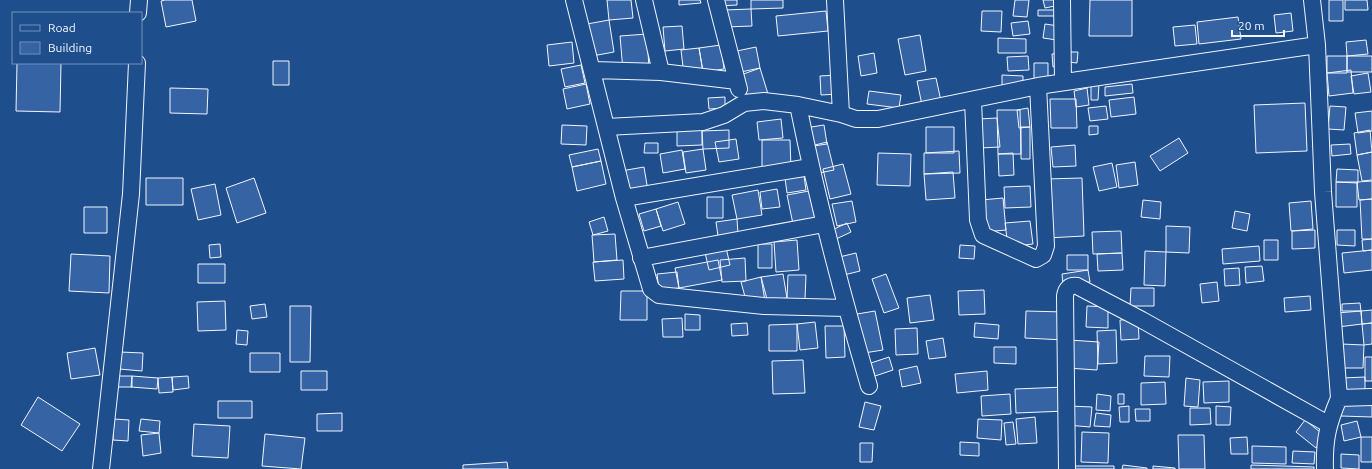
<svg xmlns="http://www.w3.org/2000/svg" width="1372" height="469" font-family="Ubuntu,sans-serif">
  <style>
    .building { fill: #3563a3; stroke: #f2f6ff }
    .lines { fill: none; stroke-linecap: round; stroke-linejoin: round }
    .street-casing { stroke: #f2f6ff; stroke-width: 18 }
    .street { stroke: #1f4e8c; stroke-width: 16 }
  </style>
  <rect width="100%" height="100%" fill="#1f4e8c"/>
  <path class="building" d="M165 0H192L196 21 166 27 161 1Z
    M607 0H631L633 18 609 20Z
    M679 0H700L701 3 679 5Z
    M718 0H737V5L718 6Z
    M751 0H783V8L751 9Z
    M1015 0H1029L1027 17 1013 16Z
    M1043 0H1059L1060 5 1045 8Z
    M1090 0H1132V36H1089Z
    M1329 0H1343V21H1329Z
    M1345 0H1367L1368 10H1345Z
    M751 9 752 26 725 27V10Z
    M1038 10H1059V16H1038Z
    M826 11 828 31 778 36 776 16Z
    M982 11H1002L1001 32 981 31Z
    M1291 13 1293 31 1276 33 1274 15Z
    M1238 17 1241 39 1199 44 1197 22Z
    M609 20 614 52 592 56 587 24Z
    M1028 21 1030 34 1013 36 1011 23Z
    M1045 24 1059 26 1057 40 1043 38Z
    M1195 25 1197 44 1175 46 1173 27Z
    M682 26 684 49 665 51 663 27Z
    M647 34 649 69 623 71 620 36Z
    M920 35 926 71 905 75 898 39Z
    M998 38 1026 39V53H998Z
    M1366 40 1368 54 1347 56 1346 42Z
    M572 42 574 63 549 66 547 45Z
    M721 45 724 69 703 72 699 48Z
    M756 47 760 68 736 73 732 52Z
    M699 48 703 72 684 75 681 50Z
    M1068 52H1078L1077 63 1068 62Z
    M874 53 877 73 861 76 858 56Z
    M1061 53 1062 66 1053 67 1052 54Z
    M1028 56 1029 70 1008 71 1007 57Z
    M1327 56H1347V73H1327Z
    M1347 56H1372V72H1347Z
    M273 61H289V85H273Z
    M17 63H61L60 112 16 111Z
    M1034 63H1048V80H1034Z
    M581 65 585 83 565 87 561 69Z
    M760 68 768 94 746 102 738 76Z
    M1351 70 1353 93 1329 96 1327 73Z
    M1368 73 1371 92 1354 94 1351 76Z
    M838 75 839 94 821 95 820 76Z
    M1002 75 1023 76V87L1002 86Z
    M936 78 941 101 922 105 917 81Z
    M586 84 590 104 567 109 563 89Z
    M1091 84H1099L1098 100H1091Z
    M1132 84 1133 93 1105 96V87Z
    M170 88 208 89 207 114 170 113Z
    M1087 88 1089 105 1076 107 1074 91Z
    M869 91 901 95 899 108 867 104Z
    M725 97V108L709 109 708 98Z
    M1134 97 1136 114 1111 117 1109 100Z
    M1050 99H1076L1077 128H1051Z
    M1305 103 1307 151 1256 153 1254 105Z
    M1106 106 1108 119 1090 121 1088 108Z
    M1330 106 1346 107 1344 130 1328 129Z
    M1028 108 1030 127 1019 128 1017 110Z
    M997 110H1020L1021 154H998Z
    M1372 111V131L1358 133 1355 113Z
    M997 118 1000 147 980 148 978 119Z
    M781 119 783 138 759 140 757 122Z
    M562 125 587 126 586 145 561 144Z
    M824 125 827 144 807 147 805 128Z
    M1089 126H1098V134L1089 135Z
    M702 127V145L677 146V128Z
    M926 127H954V153H926Z
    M1021 127H1030V159H1021Z
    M729 130V148L703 149 702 131Z
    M1370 130 1372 152 1357 155 1354 133Z
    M1179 138 1188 153 1160 171 1150 156Z
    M736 139 739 159 719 162 715 142Z
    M762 140H790L791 169H762Z
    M827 142 834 170 814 174 807 147Z
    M645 143H658V153H644Z
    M1350 144 1351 154 1332 156 1331 145Z
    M1075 145 1076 166 1053 167 1051 147Z
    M598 149 601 161 572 167 569 155Z
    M703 149 706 170 686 173 683 152Z
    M682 150 685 169 663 173 660 154Z
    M959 151 960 173 924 174V153Z
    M1372 152V180L1362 181 1357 155Z
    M878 153 911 154 910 186 877 185Z
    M1013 153 1014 175 999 176 998 154Z
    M601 161 606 184 577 191 572 167Z
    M1135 162 1138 185 1119 188 1116 165Z
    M1112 163 1117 187 1099 191 1093 167Z
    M843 164 851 194 830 199 823 169Z
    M644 167 648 191 625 195 621 171Z
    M1337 169 1358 170V183L1336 182Z
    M953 172 955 198 926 200 924 174Z
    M804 176 806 190 787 193 785 178Z
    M146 178H183V205H146Z
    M254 178 266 213 237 223 226 188Z
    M1082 178 1084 236 1047 238 1045 179Z
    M1372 181V199L1359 200 1357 182Z
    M1336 182H1357V207H1336Z
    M215 184 221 215 198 220 191 189Z
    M1030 186 1031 207 1005 208 1004 187Z
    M777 189 780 207 762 209 760 192Z
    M758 190 762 215 737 219 732 195Z
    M809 191 815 219 793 224 787 195Z
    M707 197H723V218H707Z
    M1003 198 1006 230 984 232 981 200Z
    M1372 199V239H1362L1360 200Z
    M1143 200 1161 202 1160 219 1141 217Z
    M852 201 856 222 837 226 832 204Z
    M1311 201 1313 229 1291 231 1289 203Z
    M678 202 685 224 663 231 656 209Z
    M84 207H107V233H84Z
    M656 209 661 226 644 231 639 214Z
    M1235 211 1250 214 1247 231 1232 228Z
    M604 217 608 231 593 235 589 222Z
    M737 219 738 234 718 236 716 222Z
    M1030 221 1033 244 1008 247 1005 223Z
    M847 223 851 232 834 240 830 231Z
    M1166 226 1190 227 1189 253 1166 252Z
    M1315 230V248L1292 249V231Z
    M1337 230H1355V246L1337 245Z
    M1121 231 1122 253 1093 254 1092 232Z
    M615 234 617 260 594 262 592 235Z
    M1372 239V250L1363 251 1362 240Z
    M797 240 799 270 776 272 774 242Z
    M1264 240H1278V260H1264Z
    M725 243 730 265 709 270 704 248Z
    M220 244 221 257 210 258 209 245Z
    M758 244H772V268H758Z
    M960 245 975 246 974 259 959 258Z
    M1259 246 1260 261 1223 264 1222 249Z
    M1372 250V270L1344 273 1342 253Z
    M1145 251 1166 252 1165 286 1144 285Z
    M856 253 860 271 840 276 835 258Z
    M1122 253 1123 270 1098 271 1097 254Z
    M71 254 110 256 109 293 69 291Z
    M1067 255H1088V270H1067Z
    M745 258 746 281 722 282 720 260Z
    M623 260 624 279 595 281 593 262Z
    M718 260 722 280 679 288 675 268Z
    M198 264H225V283H198Z
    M1262 266 1264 281 1246 283 1245 267Z
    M1239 268 1240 285 1225 286 1224 269Z
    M1088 270 1090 282 1063 286 1062 274Z
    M677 272 679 288 659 290 657 274Z
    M783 274 787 298 765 301 761 277Z
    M886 274 899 308 884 313 872 279Z
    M788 275H806L805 299H787Z
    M761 277 767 299 747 304 741 282Z
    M1217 282 1219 301 1202 303 1200 284Z
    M1131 288H1154V306H1130Z
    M984 290 985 314 959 315 958 291Z
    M621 291H647V320H620Z
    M930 295 934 320 910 323 907 298Z
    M1310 296 1311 310 1285 312 1284 298Z
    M225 301 226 330 198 331 197 302Z
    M1360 303 1361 311H1342V304Z
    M265 304 267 317 252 319 250 306Z
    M290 306H311L310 362H290Z
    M1087 306 1108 307V328L1086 327Z
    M1372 310V323L1362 324 1361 311Z
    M875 311 883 350 864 353 857 314Z
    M1026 311 1065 312 1064 340 1025 338Z
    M1361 311 1362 324 1338 327 1337 313Z
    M685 314 700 315V330H685Z
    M682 318 683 337H663L662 319Z
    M1138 319 1139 339 1121 340 1120 320Z
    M815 322 818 348 800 350 797 324Z
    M747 323 748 335 732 336 731 324Z
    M975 323 999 325 998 339 974 337Z
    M1372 323V344L1364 345 1362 324Z
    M797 324V351H769V325Z
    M825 326H844L845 357 826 358Z
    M917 328 918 354 896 355 895 329Z
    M237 330 248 331 247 345 236 344Z
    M1116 330 1117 363 1098 364 1097 331Z
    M943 338 946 357 929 359 926 341Z
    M1069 340 1099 342 1097 370 1067 368Z
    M1341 344 1364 345 1363 368H1340Z
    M994 347H1016V364L994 363Z
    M95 348 100 375 71 379 67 353Z
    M120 352 143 353 142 371 119 369Z
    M250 353H280V372H250Z
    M1145 356H1170L1169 377 1144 376Z
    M889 357 893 370 875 376 871 363Z
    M1365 357H1372V381H1365Z
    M803 360 805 393 773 394 772 361Z
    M917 366 921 383 902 387 899 370Z
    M301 371H327V390H301Z
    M987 371 988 390 957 393 955 374Z
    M117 376H132V387H117Z
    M132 376 158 378 157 389 131 387Z
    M188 376 189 388 173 390 172 377Z
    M172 377 173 392 159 393 158 378Z
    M1365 377V394H1343L1342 378Z
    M1186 378 1200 380 1198 407 1184 406Z
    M1229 381V402L1204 403 1203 382Z
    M1165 382 1166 404 1141 405V383Z
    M1065 387 1066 411 1016 413 1015 389Z
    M1010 394 1011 414 982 416 981 396Z
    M1097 394 1111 396 1110 411 1096 410Z
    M1118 394H1124V404H1118Z
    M38 397 80 424 62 451 21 425Z
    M218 401H252V418H218Z
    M1341 401 1372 402V417L1341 416Z
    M865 402 881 406 874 430 859 427Z
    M1069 406 1092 407 1090 427 1067 425Z
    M1129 406V422H1120L1119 407Z
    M1216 406 1231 407 1230 425H1216Z
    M1190 408H1210L1211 424 1190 425Z
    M1135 409H1150V421H1136Z
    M342 413V431H317V414Z
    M1096 413 1111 415 1110 427 1094 426Z
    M1035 417 1037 443 1018 444 1016 419Z
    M114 419 129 420 128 441 113 440Z
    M141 419 160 421 159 433 139 431Z
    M978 419 1002 420 1001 440 977 438Z
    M1305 420 1325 436 1316 448 1296 432Z
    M1357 421 1361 437 1344 441 1341 425Z
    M1013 422 1016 444 1006 445 1004 423Z
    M194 424 230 426 228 458 192 456Z
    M1082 432 1109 433 1108 463 1081 462Z
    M159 433 161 453 143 456 141 435Z
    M265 434 305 438 301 469 262 466Z
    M1178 435H1204L1205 469H1179Z
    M1247 437 1248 454H1231L1230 438Z
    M1361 437H1372V462H1361Z
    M960 442 979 443V456L960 455Z
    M860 443H873L872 462H860Z
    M1252 446 1286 447V464L1252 463Z
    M1293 451 1315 452 1314 464 1292 463Z
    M1341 454 1359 455V469L1341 468Z
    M507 462 508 469H463V465Z
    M1123 465 1147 468V469H1122Z
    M1251 465 1314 467V469H1251Z
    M1073 466H1114V469H1073Z
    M1153 466 1175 468V469H1153Z"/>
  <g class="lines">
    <g class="street-casing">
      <path id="street" d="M574 0 624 198 651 289 659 295 764 306 846 308
        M644 0 661 72
        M716 0 739 89
        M835 0 841 114
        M1062 0 1063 82
        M1312 0 1317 45 1323 192 1339 398C1328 424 1324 440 1325 469
        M138 13 139 0
        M593 70 661 72 737 81
        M973 100 978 220 983 235 1036 259 1043 255 1046 246 1038 86
        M798 105C817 200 842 294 869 386
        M606 127 703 122 724 115 744 103 764 101 798 105 841 114 856 119H878L1038 86 1317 45
        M624 198 810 167
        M641 258 824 224
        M1339 398 1372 397
        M101 469 131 194 137 63
        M1067 469 1065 296C1066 289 1069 285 1077 286L1142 320 1328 424"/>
    </g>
    <use href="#street" class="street"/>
  </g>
  <rect x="12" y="12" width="130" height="52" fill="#1f4e8c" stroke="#7391ba"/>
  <rect x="20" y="25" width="20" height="6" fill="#1f4e8c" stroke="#7391ba"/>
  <text x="48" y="32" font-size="12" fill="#f2f6ff">Road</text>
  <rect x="20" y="42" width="20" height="12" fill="#3563a3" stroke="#7391ba"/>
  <text x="48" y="52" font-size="12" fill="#f2f6ff">Building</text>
  <path d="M1232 30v6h52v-6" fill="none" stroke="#f2f6ff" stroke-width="2"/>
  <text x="1238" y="30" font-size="12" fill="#f2f6ff" stroke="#1f4e8c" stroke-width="3" paint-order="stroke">20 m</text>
</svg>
